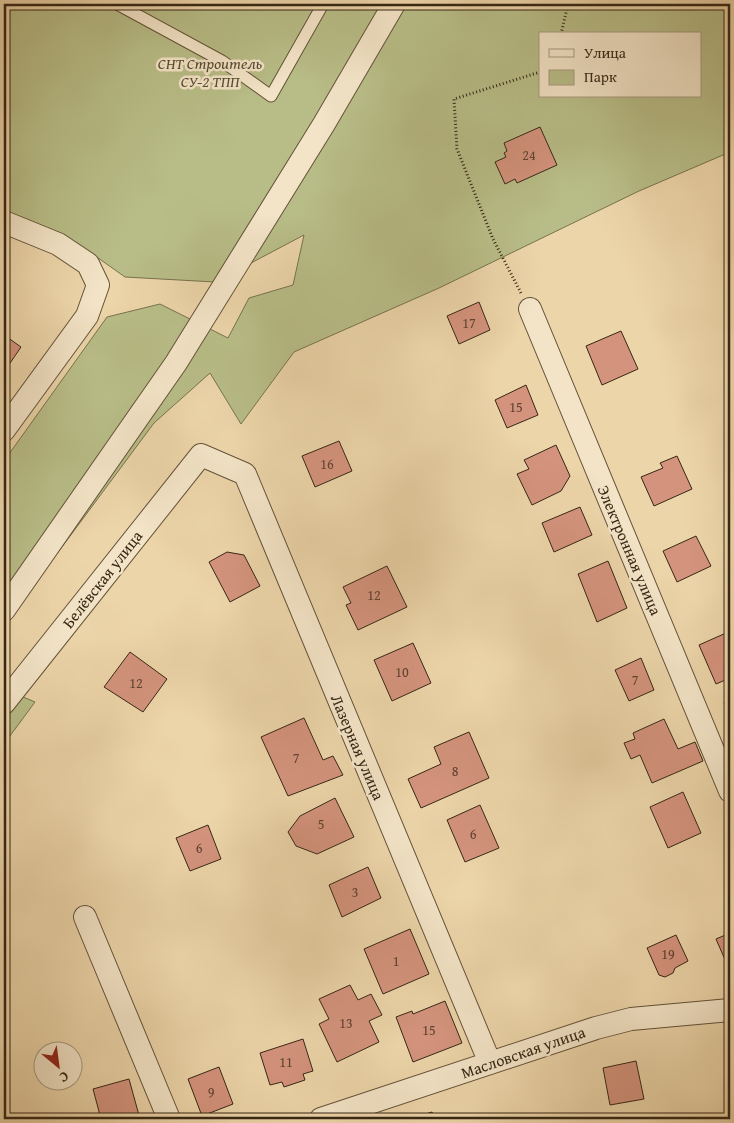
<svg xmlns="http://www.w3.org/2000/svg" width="734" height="1123" font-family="'Gentium Book Plus',serif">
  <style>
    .green { fill: #b8bd87; stroke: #77724e; fill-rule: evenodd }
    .building { fill: #d4937d; stroke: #362715 }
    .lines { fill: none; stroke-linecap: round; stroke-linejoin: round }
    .lane-casing { stroke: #64523a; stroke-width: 13 }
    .street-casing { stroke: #64523a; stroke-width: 24 }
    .path { stroke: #362715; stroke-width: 3; stroke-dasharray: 1 2.5; stroke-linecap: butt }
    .lane { stroke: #f3e4c7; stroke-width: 11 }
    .street { stroke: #f3e4c7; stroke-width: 22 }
    .labels { text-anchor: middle; stroke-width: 5; stroke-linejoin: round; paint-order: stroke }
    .number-label { font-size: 14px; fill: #5e422f }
    .park-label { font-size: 16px; font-style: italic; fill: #564c32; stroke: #f3e4c7 }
    .street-label { font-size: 16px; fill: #362715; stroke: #f3e4c7 }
  </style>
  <rect width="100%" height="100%" fill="#ecd5a9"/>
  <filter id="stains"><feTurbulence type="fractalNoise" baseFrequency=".004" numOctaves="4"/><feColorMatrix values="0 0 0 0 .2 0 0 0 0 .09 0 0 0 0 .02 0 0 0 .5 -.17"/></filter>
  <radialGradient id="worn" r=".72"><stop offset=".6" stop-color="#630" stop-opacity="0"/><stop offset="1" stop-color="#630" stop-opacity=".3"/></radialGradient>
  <path class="green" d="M4 4H730V152L639 191 439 288 294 352 241 424 210 373 154 423 4 625V461L107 317 160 304 228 338 249 298 293 285 304 235 215 282 125 277 77 243 4 213ZM540 34H700V96H540Z
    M4 689 35 702 4 744Z"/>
  <path class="building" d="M540 127 557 165 517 183 515 179 505 184 495 162 506 157 504 153 507 151 504 143Z
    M479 302 490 330 459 344 447 316Z
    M621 331 638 369 602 385 586 346Z
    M4 335 21 347 4 372Z
    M526 385 538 415 507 428 495 400Z
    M339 441 352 471 315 487 302 456Z
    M556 445 570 476 561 491 532 505 517 474 529 469 524 460Z
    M677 456 692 489 654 506 641 477 663 468 660 463Z
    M580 507 592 535 554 552 542 523Z
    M696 536 711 566 677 582 663 551Z
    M227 552 244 555 260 586 230 602 209 562Z
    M608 561 627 608 597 622 578 574Z
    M387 566 407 607 358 630 346 605 351 603 343 587Z
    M726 633 730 643V678L716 684 699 645Z
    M413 643 431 683 392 701 374 660Z
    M130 652 167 679 143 712 104 687Z
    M641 658 654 690 629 701 615 670Z
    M730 700V716L724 703Z
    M304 718 323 760 333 756 343 775 288 796 261 737Z
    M664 719 678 749 695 742 703 761 652 783 640 755 631 759 624 743 635 739 633 733Z
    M469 732 489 778 421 808 408 779 441 764 434 747Z
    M683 792 701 833 668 848 650 807Z
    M335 798 354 837 317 854 296 846 288 832 300 816Z
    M480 805 499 848 465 862 447 820Z
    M208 825 221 859 190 871 176 838Z
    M368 867 381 898 342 917 329 885Z
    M410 929 429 974 383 994 364 949Z
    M730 933V960L726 962 716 939Z
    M676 935 688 961 675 968 673 973 665 977 659 975 647 948Z
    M350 985 358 1000 371 994 382 1015 369 1021 379 1042 337 1062 319 1024 329 1019 319 999Z
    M445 1001 462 1043 413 1062 396 1017 412 1011 413 1014Z
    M303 1039 313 1071 303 1074 305 1080 284 1087 282 1082 270 1085 260 1053Z
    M636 1061 644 1099 610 1105 603 1068Z
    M219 1067 233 1104 202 1116 188 1079Z
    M129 1079 140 1119H101L93 1089Z
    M432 1112 435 1119H410Z"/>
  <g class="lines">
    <g class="lane-casing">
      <path id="lane" d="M117 4 222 61 271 96 323 4"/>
    </g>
    <g class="street-casing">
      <path id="street" d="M4 222 58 244 88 264 98 285 87 316 4 430
        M530 309 730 791
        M4 610 176 363 324 124 394 4
        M4 703 201 455 245 474 490 1063
        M85 917 169 1119
        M321 1119 596 1028 631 1019 730 1010"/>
    </g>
    <path class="path" d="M561 34 568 4
      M521 293 493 239 457 149 454 99 540 72"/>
    <use href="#lane" class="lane"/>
    <use href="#street" class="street"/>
  </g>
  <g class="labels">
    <g class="number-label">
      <text x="529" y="160">24</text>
      <text x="469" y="328">17</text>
      <text x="516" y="412">15</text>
      <text x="327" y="469">16</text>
      <text x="374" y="600">12</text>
      <text x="402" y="677">10</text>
      <text x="635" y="685">7</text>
      <text x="136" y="688">12</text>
      <text x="296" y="763">7</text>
      <text x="455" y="776">8</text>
      <text x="321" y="829">5</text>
      <text x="473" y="839">6</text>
      <text x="199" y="853">6</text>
      <text x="355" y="897">3</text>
      <text x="668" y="959">19</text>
      <text x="396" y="966">1</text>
      <text x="346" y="1028">13</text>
      <text x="429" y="1035">15</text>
      <text x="286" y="1067">11</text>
      <text x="211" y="1097">9</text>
    </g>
    <g class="park-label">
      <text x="210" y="69">СНТ Строитель<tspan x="210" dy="18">СУ-2 ТПП</tspan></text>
    </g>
    <g class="street-label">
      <text transform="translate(630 550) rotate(67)" y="6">Электронная улица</text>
      <text transform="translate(102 579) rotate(-52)" y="6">Белёвская улица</text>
      <text transform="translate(358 747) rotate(67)" y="6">Лазерная улица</text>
      <text transform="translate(523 1052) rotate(-19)" y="6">Масловская улица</text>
    </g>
  </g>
  <rect width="734" height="1123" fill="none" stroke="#ecd5a9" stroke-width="20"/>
  <rect x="5" y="5" width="724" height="1113" fill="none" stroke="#362715" stroke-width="2.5"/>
  <rect x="10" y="10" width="714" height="1103" fill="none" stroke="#362715"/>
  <rect x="539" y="32" width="162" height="65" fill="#f3e4c7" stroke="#a79880"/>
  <rect x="549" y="49" width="25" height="8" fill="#f3e4c7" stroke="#a79880"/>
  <text x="584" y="58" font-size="15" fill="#362715">Улица</text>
  <rect x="549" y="70" width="25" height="15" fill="#b8bd87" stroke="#a79880"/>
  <text x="584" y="82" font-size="15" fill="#362715">Парк</text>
  <g transform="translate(58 1066) rotate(151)"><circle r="24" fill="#f3e4c7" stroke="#a79880"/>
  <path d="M0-4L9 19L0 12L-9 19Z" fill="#8f2418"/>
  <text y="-8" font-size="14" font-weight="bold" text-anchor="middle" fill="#362715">С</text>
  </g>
  <rect width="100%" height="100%" filter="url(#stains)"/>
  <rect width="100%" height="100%" fill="url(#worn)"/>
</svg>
